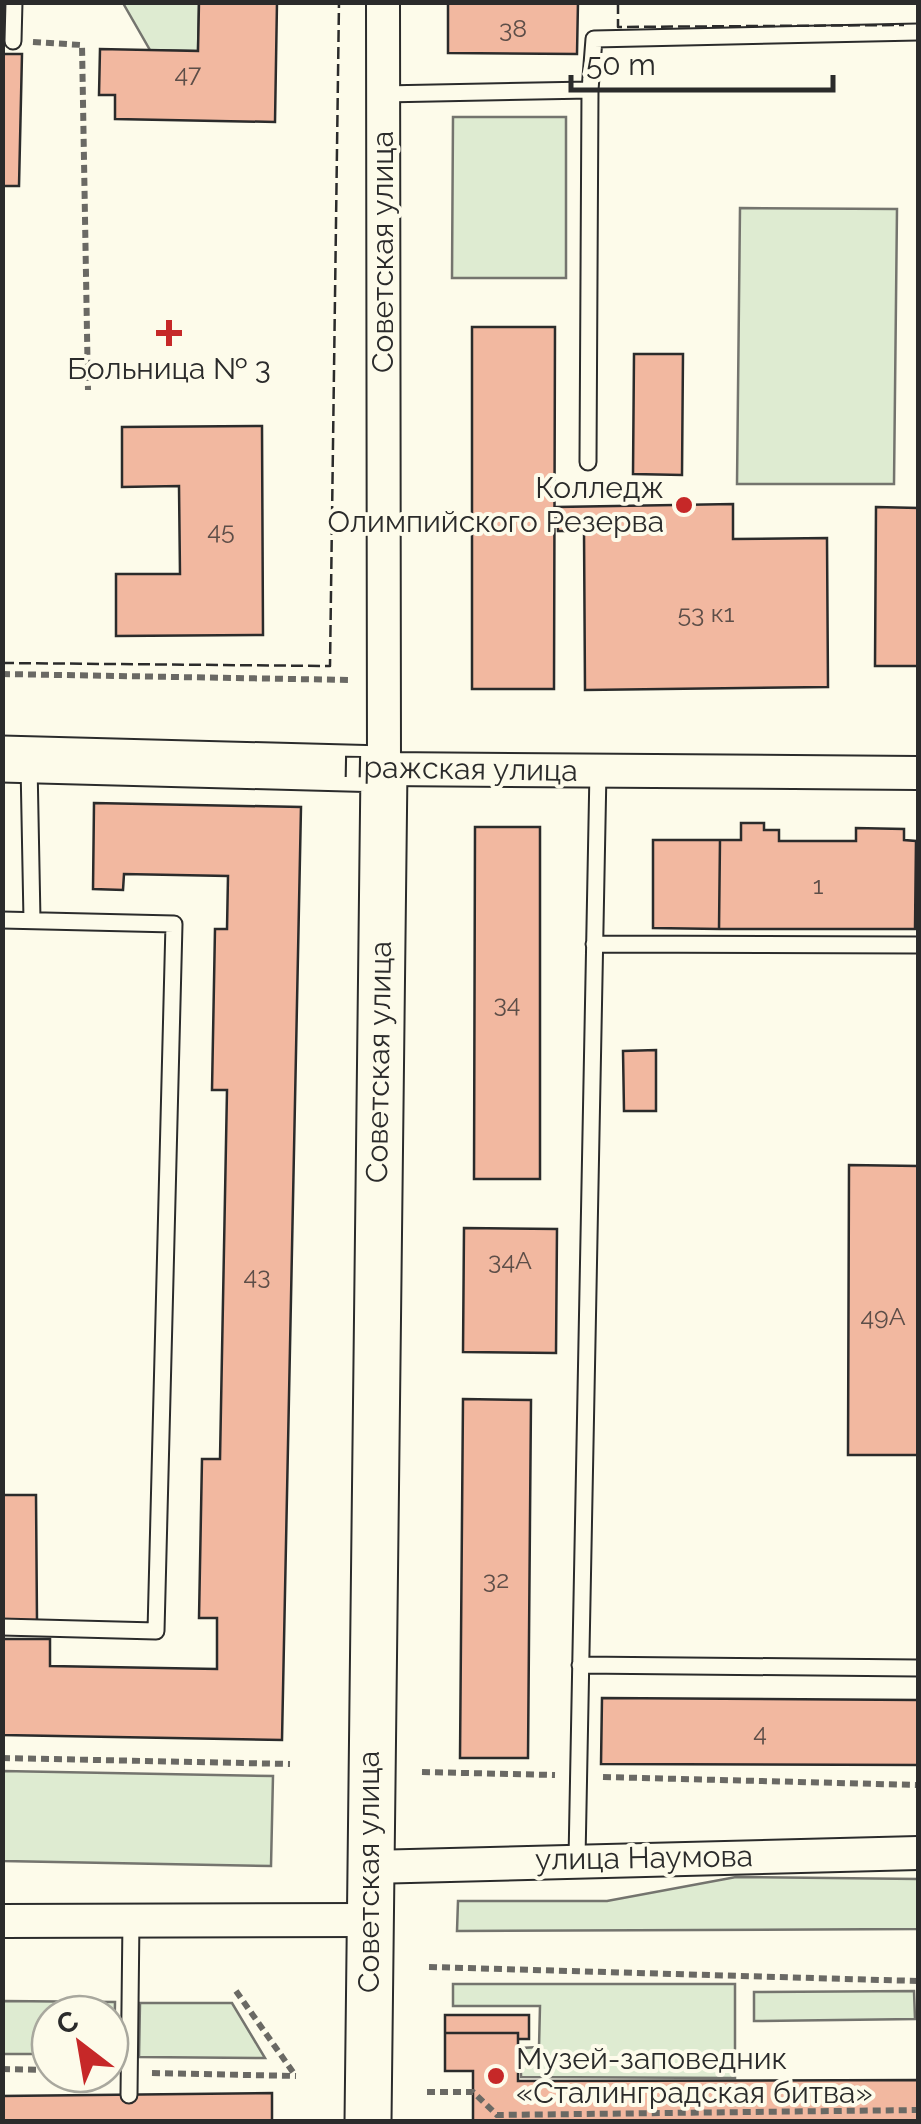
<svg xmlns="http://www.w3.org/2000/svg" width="921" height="2124" font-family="Raleway,sans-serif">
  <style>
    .green { fill: #deebd1; stroke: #74746e; stroke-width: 2.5 }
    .building { fill: #f2b8a0; stroke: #2b2b2b; stroke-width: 2.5 }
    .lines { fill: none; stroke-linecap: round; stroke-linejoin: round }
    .lane-casing { stroke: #2b2b2b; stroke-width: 19 }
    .street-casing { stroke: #2b2b2b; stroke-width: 36 }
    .secondary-casing { stroke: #2b2b2b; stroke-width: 49 }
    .path { stroke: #6a6964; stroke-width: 6; stroke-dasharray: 8 5; stroke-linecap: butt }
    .lane { stroke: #fdfbea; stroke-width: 15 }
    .street { stroke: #fdfbea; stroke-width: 32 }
    .secondary { stroke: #fdfbea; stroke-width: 45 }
    .fence { stroke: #2b2b2b; stroke-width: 2.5; stroke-dasharray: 12 5; stroke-linecap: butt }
    .poi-dot { fill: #c62828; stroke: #fdfbea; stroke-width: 4 }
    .labels { text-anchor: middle; stroke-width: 8; stroke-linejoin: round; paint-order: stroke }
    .number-label { font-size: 25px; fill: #5d4e48 }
    .street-label { font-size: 30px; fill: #2b2b2b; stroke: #fdfbea }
    .poi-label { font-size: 30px; fill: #2b2b2b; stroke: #fdfbea }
  </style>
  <rect width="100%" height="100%" fill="#fdfbea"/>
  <path class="green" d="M123 3H199L198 51 150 50Z
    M453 117H566V278H452Z
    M740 208 897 209 894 484H737Z
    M3 1771 273 1776 271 1866 3 1861Z
    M736 1877 918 1879V1929L457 1931 458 1901H607Z
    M453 1984H735V2078L521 2077V2048L539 2047 540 2006H453Z
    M914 1991 915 2019 754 2021V1992Z
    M3 2001 115 2002 114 2055 110 2054V2014H50V2054H3Z
    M140 2003H232L265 2058 139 2057Z"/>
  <path class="building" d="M199 2H277L275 122 115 119V95H99L100 49 198 51Z
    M448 2H578L577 54 448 53Z
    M2 54H22L19 186H2Z
    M472 327H555L554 689H472Z
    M634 354H683L682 475 633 474Z
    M262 426 263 635 116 636V574H180L179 486 122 487V427Z
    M733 504V539L827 538 828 687 585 690 584 531H558L557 507Z
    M876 507 918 508V666H875Z
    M94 803 301 807 282 1740 2 1735V1639H50V1666L217 1669V1618H199L202 1459H220L227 1090H212L215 929H227L228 876 124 874 123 890 93 889Z
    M741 823H764V830H779V841H856V828L904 829V840L916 841 915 929H719L720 840H741Z
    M475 827H540V1179H474Z
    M653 840H720L719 929 653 928Z
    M916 841H918V929H915Z
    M656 1050V1111H624L623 1051Z
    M849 1165 918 1166V1455H848Z
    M464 1228 557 1229 556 1353 463 1352Z
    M463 1399 531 1400 528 1758H460Z
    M2 1495H36L37 1621 2 1622Z
    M602 1698 918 1700V1765L601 1764Z
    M445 2015H529V2039H518V2033H445Z
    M445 2033H518V2081L918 2080V2122H473V2071H445Z
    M272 2093V2122H2V2096Z"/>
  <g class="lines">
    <g class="lane-casing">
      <path id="lane" d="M13 41 14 2
        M383 94 590 90 594 39 918 32
        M588 462 590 90
        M29 764 32 920
        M2 920 174 924 156 1631 2 1627
        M594 944 918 945
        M580 1665 918 1668
        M577 1859 598 771
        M129 2095 131 1919"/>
    </g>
    <g class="street-casing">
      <path id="street" d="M383 2 384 769 918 773
        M370 1867 918 1853
        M2 1921 369 1920"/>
    </g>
    <g class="secondary-casing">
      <path id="secondary" d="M2 759 384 769 368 2122"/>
    </g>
    <path class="path" d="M33 42 82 45 88 390
      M2 674 351 680
      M2 1758 290 1764
      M422 1772 555 1775
      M603 1777 918 1785
      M429 1967 918 1981
      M236 1991 295 2075
      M2 2069 50 2070
      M152 2073 296 2076
      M427 2092H473L497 2115 918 2110"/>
    <use href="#lane" class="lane"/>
    <use href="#street" class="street"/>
    <use href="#secondary" class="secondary"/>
    <path class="fence" d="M618 2V27L904 25
      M2 663 330 666 339 2"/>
  </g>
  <g class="poi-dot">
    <path d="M164 318h10v10h10v10h-10v10h-10v-10h-10v-10h10z"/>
    <circle cx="684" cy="505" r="10"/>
    <circle cx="496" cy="2076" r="10"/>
  </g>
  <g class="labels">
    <g class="number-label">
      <text x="513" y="37">38</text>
      <text x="188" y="82">47</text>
      <text x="221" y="539">45</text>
      <text x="706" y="622">53 к1</text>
      <text x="818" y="894">1</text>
      <text x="507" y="1012">34</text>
      <text x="510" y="1269">34А</text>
      <text x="257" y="1284">43</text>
      <text x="883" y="1325">49А</text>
      <text x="496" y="1588">32</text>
      <text x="760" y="1741">4</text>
    </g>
    <g class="street-label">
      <text transform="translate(383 252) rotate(-90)" y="10">Советская улица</text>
      <text transform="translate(460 769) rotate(1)" y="10">Пражская улица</text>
      <text transform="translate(379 1062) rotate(-89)" y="10">Советская улица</text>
      <text transform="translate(644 1858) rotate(-1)" y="10">улица Наумова</text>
      <text transform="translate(369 1872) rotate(-90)" y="10">Советская улица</text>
    </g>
    <g class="poi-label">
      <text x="169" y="379">Больница № 3</text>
      <text x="664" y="498" text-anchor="end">Колледж<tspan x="664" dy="34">Олимпийского Резерва</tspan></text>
      <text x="516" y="2069" text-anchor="start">Музей-заповедник<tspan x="516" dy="34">«Сталинградская битва»</tspan></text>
    </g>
  </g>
  <rect width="921" height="2124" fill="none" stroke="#2b2b2b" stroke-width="10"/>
  <g transform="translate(80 2044) rotate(329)"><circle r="48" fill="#fdfbea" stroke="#a9a89e" stroke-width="2.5"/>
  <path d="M0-8L18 38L0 25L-18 38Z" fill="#c62828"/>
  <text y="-15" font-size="28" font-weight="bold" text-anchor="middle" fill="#2b2b2b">С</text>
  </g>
  <path d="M571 75v15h262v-15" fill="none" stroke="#2b2b2b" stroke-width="5"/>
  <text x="586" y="75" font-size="30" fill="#2b2b2b" stroke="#fdfbea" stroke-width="8" paint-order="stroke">50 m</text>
</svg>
